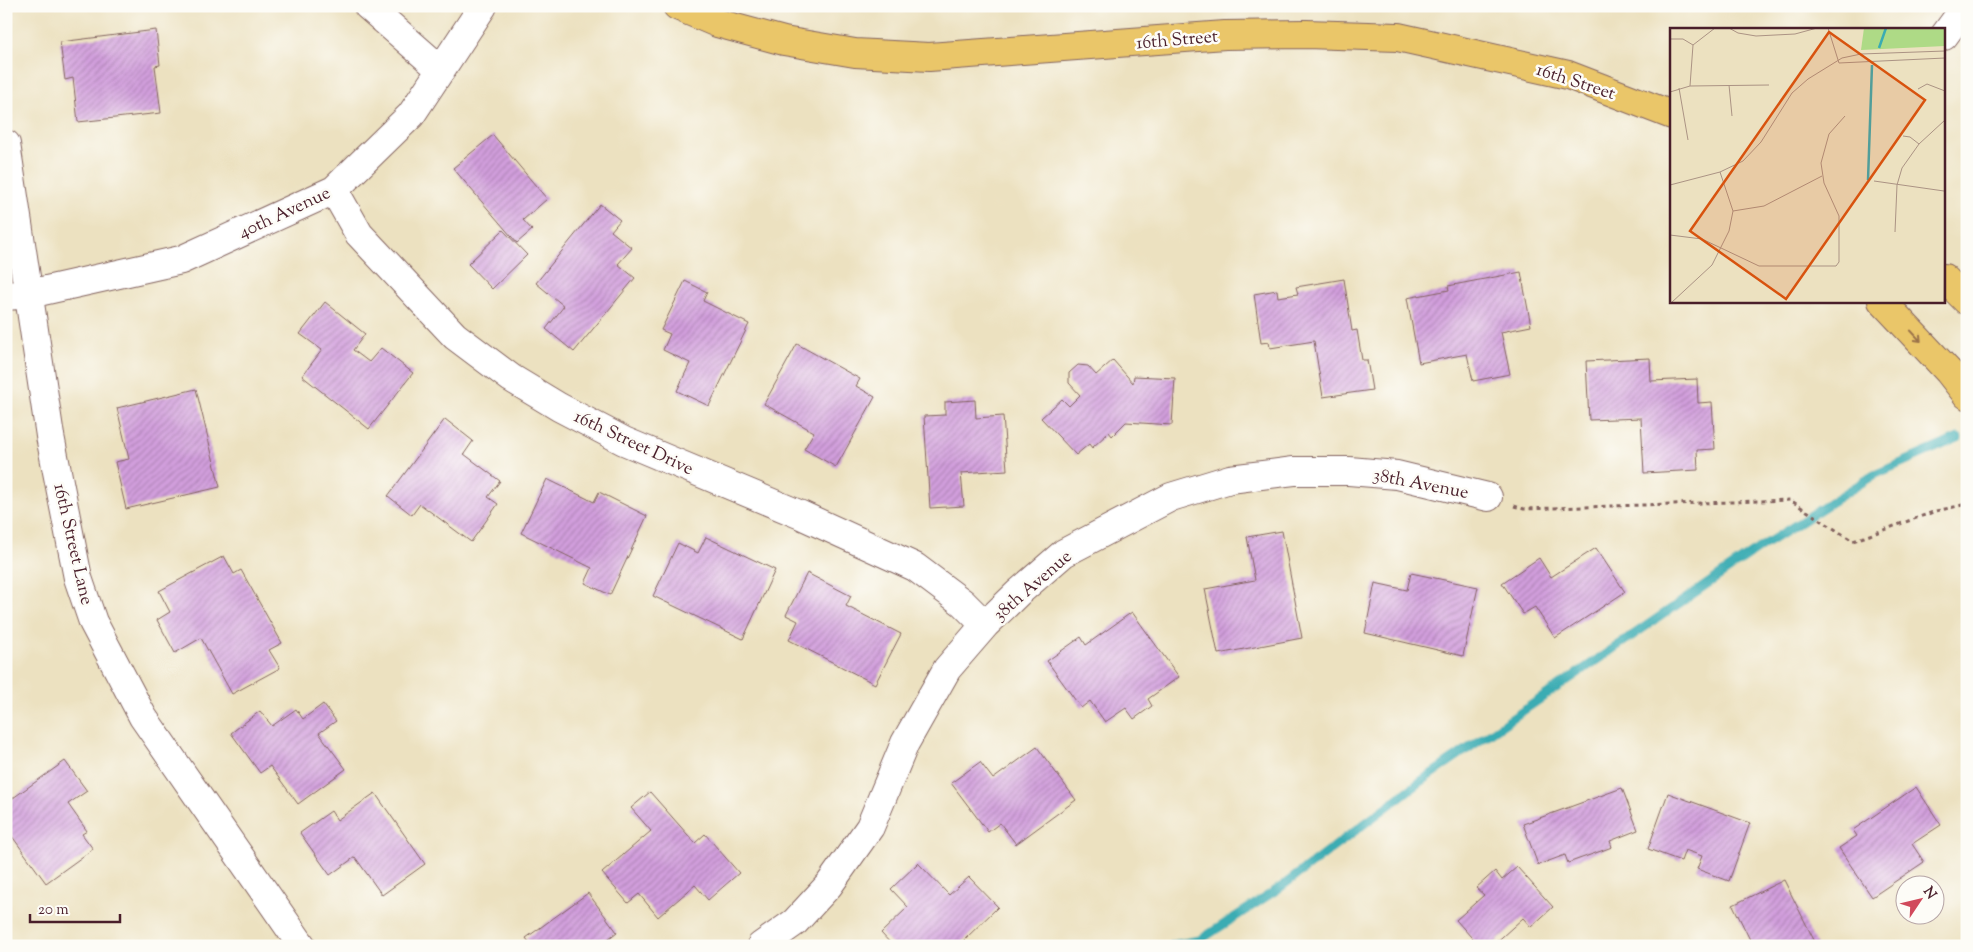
<svg xmlns="http://www.w3.org/2000/svg" width="1973" height="952" font-family="'Sorts Mill Goudy',serif">
  <style>
    .lines { fill: none; stroke-linecap: round; stroke-linejoin: round }
    .stream { stroke: #3aacb3; stroke-width: 9 }
    .building { fill: url(#building-hatch) }
    .minor-casing { stroke: #83635f; stroke-width: 30 }
    .major-casing { stroke: #83635f; stroke-width: 30 }
    .path { stroke: #83635f; stroke-width: 3; stroke-dasharray: 4 4; stroke-linecap: butt }
    .minor { stroke: #fff; stroke-width: 28 }
    .major { stroke: #eac669; stroke-width: 28 }
    .oneway { stroke: #9a724a }
    .labels { text-anchor: middle; stroke-width: 5; stroke-linejoin: round; paint-order: stroke }
    .street-label { font-size: 18px; fill: #4a1f2b; stroke: #fdfcf7 }
    .inset-river { fill: none; stroke: #3aacb3; stroke-width: 2.5 }
    .inset-road { fill: none; stroke: #ab9384; stroke-width: 1 }
    .view { fill: #d8530f; fill-opacity: 0.15; stroke: #d8530f; stroke-width: 2.5 }
    .inset-edge { fill: none; stroke: #4a1f2b; stroke-width: 2.5 }
  </style>
  <defs>
    <pattern id="building-hatch" width="6" height="6" patternUnits="userSpaceOnUse" patternTransform="scale(1.25)"><rect width="6" height="6" fill="#d29fdd"/><path d="M-1 1l2-2M0 6l6-6M5 7l2-2" fill="none" stroke="#ac81b3"/></pattern>
  </defs>
  <rect width="100%" height="100%" fill="#fdfcf7"/>
  <filter id="ink" filterUnits="userSpaceOnUse"><feTurbulence type="fractalNoise" baseFrequency=".02" numOctaves="2"/><feDisplacementMap in="SourceGraphic" scale="10" xChannelSelector="R" yChannelSelector="G"/><feConvolveMatrix kernelMatrix="1 2 1 2 8 2 1 2 1" color-interpolation-filters="sRGB"/></filter>
  <filter id="wash" filterUnits="userSpaceOnUse"><feTurbulence type="fractalNoise" baseFrequency=".0096" numOctaves="4" result="noise"/><feDisplacementMap in="SourceGraphic" scale="20" xChannelSelector="R" yChannelSelector="G"/><feGaussianBlur stdDeviation="1.12" result="paint"/><feColorMatrix in="noise" values="0 0 0 0 0 0 0 0 0 0 0 0 0 0 0 0 0 1.4 0 .05"/><feComposite in="paint" operator="in"/></filter>
  <g filter="url(#wash)">
    <rect width="100%" height="100%" fill="#ece1c0"/>
    <g class="lines">
      <path class="stream" d="M1172 945 1200 940 1281 887 1421 781 1761 547 1874 475 1958 438"/>
    </g>
    <g id="blocks">
      <path class="building" d="M156 30 160 65 155 66 161 113 78 122 73 78 65 80 60 42Z
        M493 135 547 199 523 220 532 230 517 243 453 168Z
        M600 204 620 220 611 231 632 248 618 264 635 278 574 352 546 329 564 306 536 283Z
        M503 230 527 255 492 289 468 264Z
        M1521 272 1531 326 1501 332 1510 374 1473 381 1467 354 1419 363 1407 298 1449 290 1448 286Z
        M1344 279 1352 331 1357 330 1362 360H1367L1372 390 1323 397 1314 341 1270 348 1269 342 1261 343 1254 294 1277 290 1278 297 1298 294 1296 287Z
        M685 281 707 292 703 301 749 324 709 406 677 391 690 363 663 350 670 334 661 330Z
        M325 302 365 334 353 350 369 362 381 348 413 373 369 429 302 376 322 350 300 334Z
        M797 344 860 379 856 386 875 397 836 467 804 449 814 432 764 404Z
        M1650 358 1651 381 1697 379 1698 403 1712 402 1715 449 1697 450 1698 470 1644 473 1641 418 1589 420 1586 361Z
        M1113 360 1133 383 1134 376 1175 378 1172 425 1126 422 1112 436 1109 432 1092 448 1089 444 1076 455 1041 418 1062 399 1069 406 1080 395 1069 383V373L1078 365 1088 366 1096 375Z
        M196 389 220 487 126 509 115 462 129 459 117 408Z
        M975 400 976 418 1003 416 1007 470 961 473 964 506 930 508 924 416 945 415V402Z
        M445 419 473 441 464 454 500 481 488 497 498 504 471 542 420 504 412 515 388 496Z
        M547 479 594 502 599 492 647 516 610 595 585 583 592 568 521 533Z
        M1282 531 1302 638 1218 654 1205 589 1255 580 1247 537Z
        M706 537 775 570 743 639 653 596 678 543 698 553Z
        M1596 548 1625 592 1555 638 1535 607 1523 614 1502 583 1539 558 1551 577Z
        M224 556 234 574 241 570 282 643 269 650 280 668 232 694 201 638 175 653 157 620 170 612 159 591Z
        M807 573 851 596 846 606 901 634 875 684 789 640 798 621 786 615Z
        M1411 573 1478 587 1463 656 1365 633 1375 583 1407 590Z
        M1132 612 1179 677 1148 699 1152 706 1134 719 1126 708 1105 722 1090 701 1081 708 1047 661 1081 637 1086 645Z
        M323 704 336 721 319 733 346 769 298 804 270 766 260 773 231 733 260 711 272 726 296 709 303 719Z
        M1037 747 1076 800 1016 844 1000 823 988 832 951 783 980 762 993 779Z
        M65 761 87 791 68 804 87 831 82 834 93 849 46 883 6 828V803Z
        M1916 787 1941 825 1912 844 1924 862 1872 897 1839 848 1857 836 1853 830Z
        M1622 788 1638 830 1610 841 1612 847 1568 863 1565 855 1538 865 1523 824Z
        M650 792 695 843 705 834 739 873 708 900 695 885 658 917 639 894 628 903 602 873 651 831 631 808Z
        M375 793 425 864 382 895 355 857 330 875 300 833 331 811 337 820Z
        M1668 793 1750 823 1729 881 1697 869 1702 856 1685 850 1681 861 1648 849Z
        M918 863 949 895 969 877 998 907 963 941 968 946H893L881 933 908 907 891 889Z
        M1517 867 1553 907 1531 927 1523 918 1492 946H1479L1456 920 1484 895 1476 888 1495 871 1502 880Z
        M1784 880 1817 946H1768L1765 940 1753 946 1733 905Z
        M588 893 617 932 599 946H532L526 938Z"/>
    </g>
  </g>
  <g filter="url(#ink)">
    <use href="#blocks" fill-opacity="0" stroke="#83635f" stroke-width="1"/>
    <g class="lines">
      <g class="minor-casing">
        <path id="minor" d="M368 6 441 70
          M1944 36 1966 6
          M6 144 50 436 78 578 93 622 143 717 302 946
          M334 190 359 234 455 336 511 378 559 407 624 441 801 515 915 567 963 603 985 625
          M6 296 29 294 181 260 334 190 411 115 483 6
          M761 946 795 922 829 885 870 827 905 743 947 669 985 625 1018 593 1064 553 1171 497 1230 479 1294 471H1349L1397 475 1488 497"/>
      </g>
      <g class="major-casing">
        <path id="major" d="M677 6 717 23 784 41 855 53 929 57 1225 35 1306 34 1398 37 1568 75 1672 115
          M1944 278 1967 301
          M1882 301 1949 372 1967 395"/>
      </g>
      <path class="path" d="M1514 506 1524 509 1790 500 1853 541 1936 511 1967 504"/>
      <use href="#minor" class="minor"/>
      <use href="#major" class="major"/>
    </g>
    <defs><path id="oneway-shaft" d="M-6 0H5M1.5-3L5.5 0L1.5 3" fill="none" stroke-width="1.6" stroke-linecap="round" stroke-linejoin="round" transform="scale(1.25)"/></defs>
    <use class="oneway" href="#oneway-shaft" transform="translate(1916 336) rotate(47)"/>
  </g>
  <g class="labels">
    <g class="street-label">
      <text transform="translate(1177 39) rotate(-5)" y="6">16th Street</text>
      <text transform="translate(1576 81) rotate(18)" y="6">16th Street</text>
      <text transform="translate(284 212) rotate(-25)" y="6">40th Avenue</text>
      <text transform="translate(634 442) rotate(25)" y="6">16th Street Drive</text>
      <text transform="translate(1421 483) rotate(11)" y="6">38th Avenue</text>
      <text transform="translate(74 544) rotate(77)" y="6">16th Street Lane</text>
      <text transform="translate(1032 585) rotate(-41)" y="6">38th Avenue</text>
    </g>
  </g>
  <g transform="translate(1670 28)">
    <rect width="275" height="275" fill="#ece1c0"/>
    <path d="M194 0H275V18L191 22Z" fill="#aeda86"/>
    <path class="inset-river" d="M209 20 216 0M198 152 202 37"/>
    <path class="inset-road" d="M59 0 68 5 86 8 125 6 147 0M158 0 169 35M0 11H13L23 17M169 35 275 30M59 57 62 88M20 58 23 17 45 0M9 60 18 112M248 61 257 56 275 63M0 64 20 58 99 57M233 108 240 109 249 116M204 153 274 163M0 157 50 144 73 133 91 114 122 65 138 51 172 30 191 26 275 23M63 183 94 178 152 148M225 204 227 157 232 140 249 116 275 92M0 207 32 211 89 238H166L169 234V188L154 155 151 135 159 106 175 88M1 275 42 237 59 203 63 183 50 144M274 275 275 161"/>
    <path class="view" d="M159 4 255 72 116 271 20 203Z"/>
    <rect width="275" height="275" class="inset-edge"/>
  </g>
  <rect width="1973" height="952" fill="none" stroke="#fdfcf7" stroke-width="25"/>
  <g transform="translate(1920 900) rotate(55)"><circle r="24" fill="#fdfcf7" stroke="#b5a4a5"/>
  <path d="M0-4L9 19L0 12L-9 19Z" fill="#d1495b"/>
  <text y="-8" font-size="14" font-weight="bold" text-anchor="middle" fill="#4a1f2b">N</text>
  </g>
  <path d="M30 914v8h90v-8" fill="none" stroke="#4a1f2b" stroke-width="2.5"/>
  <text x="38" y="914" font-size="15" fill="#4a1f2b" stroke="#fdfcf7" stroke-width="4" paint-order="stroke">20 m</text>
</svg>
